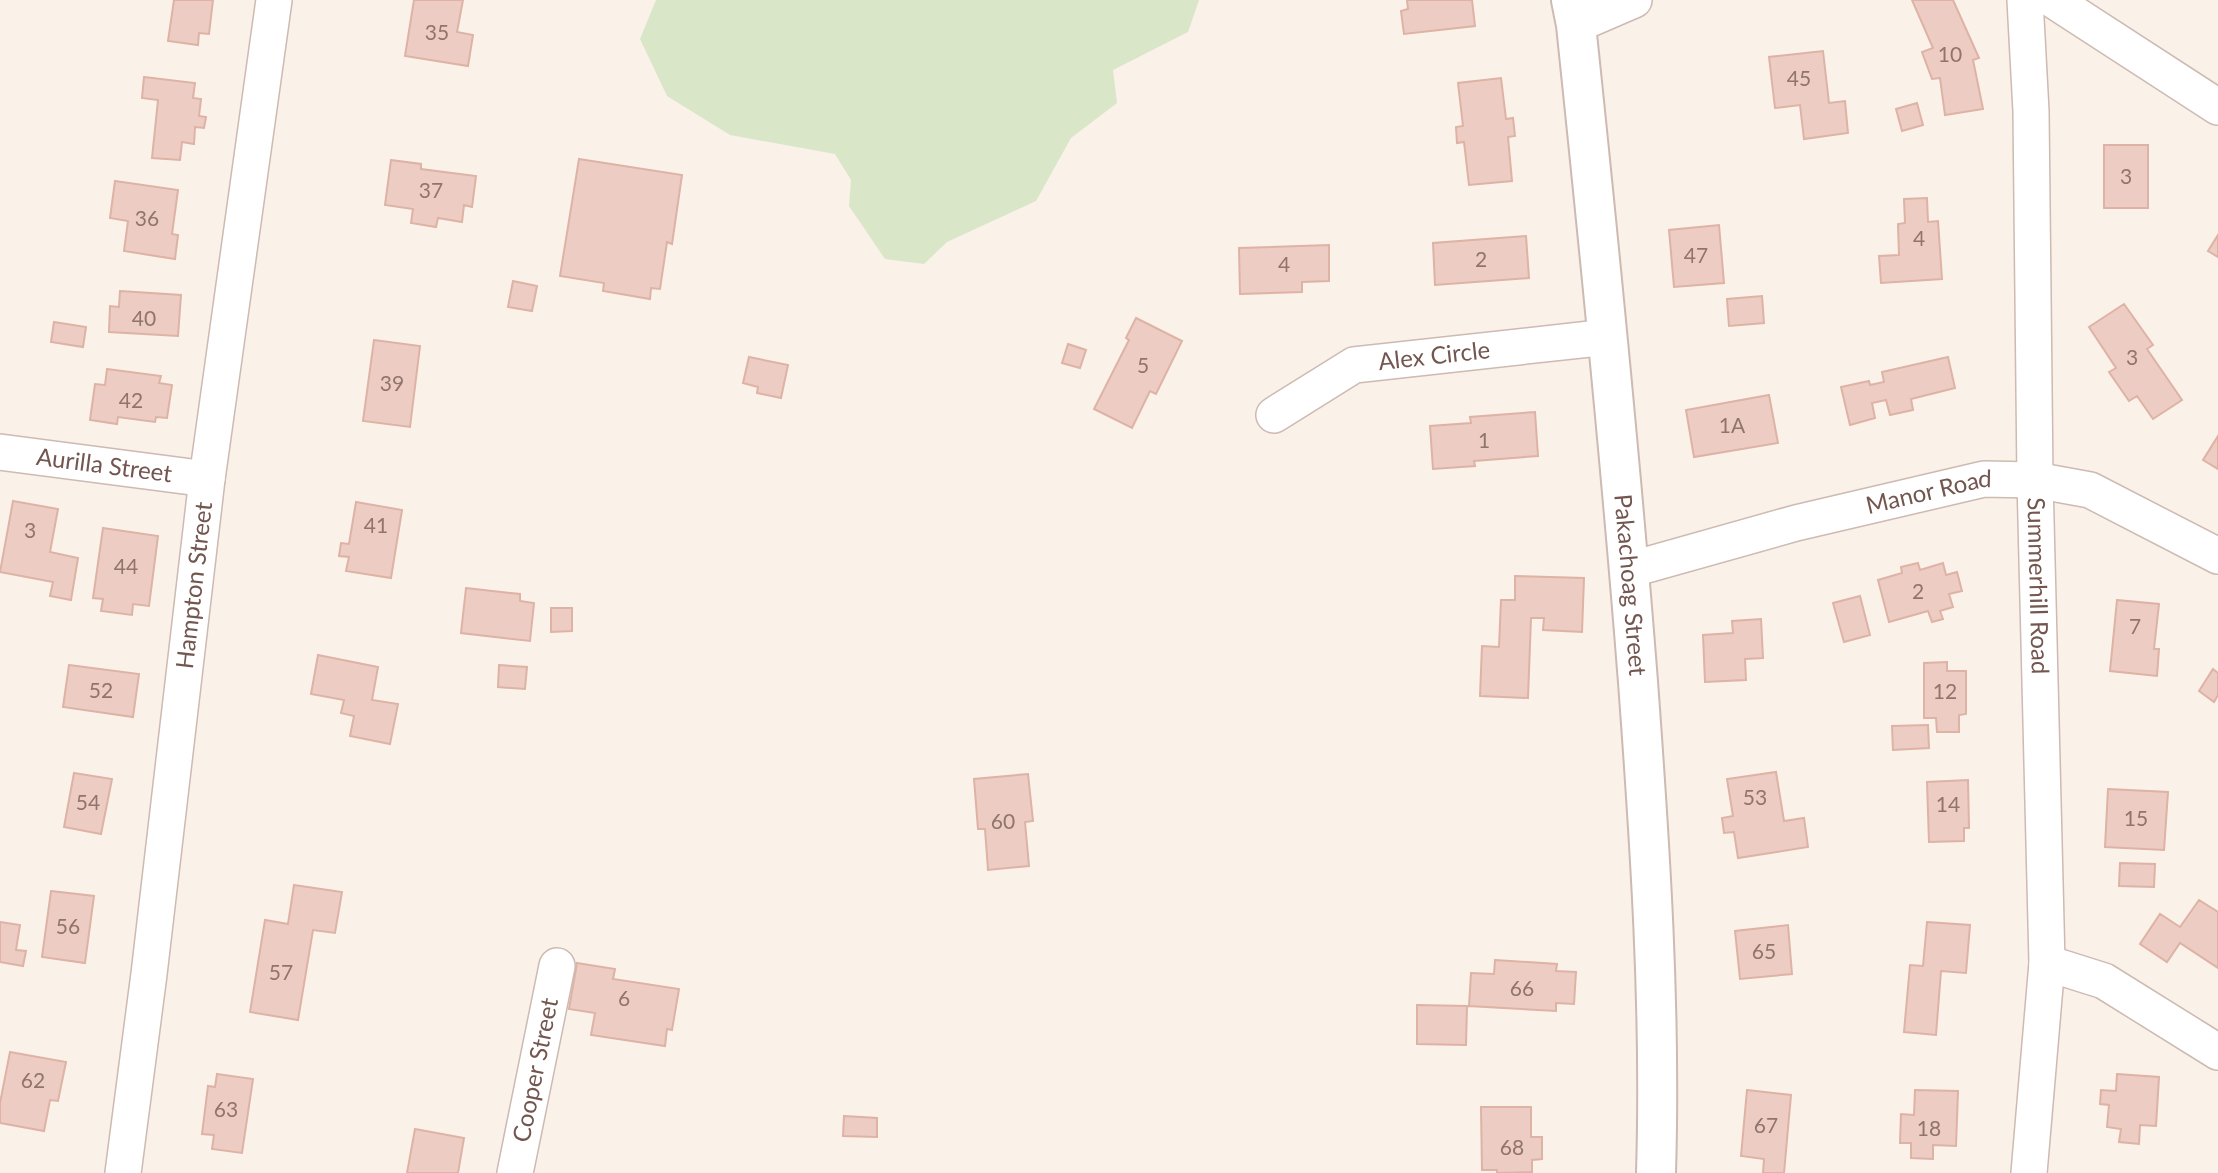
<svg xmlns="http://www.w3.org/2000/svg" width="2218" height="1173" font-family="Lato,sans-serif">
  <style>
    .green { fill: #d9e7c8 }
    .building { fill: #edcdc3; stroke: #deb2a5; stroke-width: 2 }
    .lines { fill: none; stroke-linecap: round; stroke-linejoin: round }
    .minor-casing { stroke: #cdbab2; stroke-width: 38 }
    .tertiary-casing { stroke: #cdbab2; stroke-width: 42 }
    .minor { stroke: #fff; stroke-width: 35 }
    .tertiary { stroke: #fff; stroke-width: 38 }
    .labels { text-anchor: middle; stroke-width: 5; stroke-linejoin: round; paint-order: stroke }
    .number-label { font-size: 21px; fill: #91746c }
    .street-label { font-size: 24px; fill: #72564f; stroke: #fdf5ee }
  </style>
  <rect width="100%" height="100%" fill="#faf1e8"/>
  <path class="green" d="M656 0H1199L1188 32 1113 70 1117 103 1071 138 1036 201 947 242 924 264 885 259 849 206 851 180 835 154 730 135 667 96 640 39Z"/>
  <path class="building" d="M174 0H213L209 34 199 33 198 45 168 41Z
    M414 0H463L457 32 473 35 468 66 405 56Z
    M1407 0H1472L1475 26 1404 34 1401 11 1408 9Z
    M1912 0H1953L1979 58 1973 60 1983 109 1945 115 1940 78 1932 79 1922 52 1933 48Z
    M1823 51 1829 103 1845 101 1848 133 1804 139 1800 105 1775 108 1769 57Z
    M144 77 195 83 193 98 201 99 199 116 206 117 204 128 195 127 194 144 182 142 180 160 152 158 158 100 142 98Z
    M1501 78 1506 119 1513 118 1515 136 1508 137 1512 181 1469 185 1464 142 1457 143 1456 127 1463 126 1458 83Z
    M1917 103 1923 125 1902 131 1896 109Z
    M2104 145H2148V208H2104Z
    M579 159 682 175 672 244 667 242 660 289 651 288 650 299 603 291 604 283 560 276Z
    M391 160 421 164V169L476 176 472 207 464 205 462 222 438 218 436 227 411 223 413 209 385 205Z
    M115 181 178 190 172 234 178 235 175 259 124 251 128 221 110 218Z
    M1927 198 1928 222 1938 221 1942 279 1881 283 1879 256 1899 255 1898 224 1905 223 1904 199Z
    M1719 225 1724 283 1674 287 1669 230Z
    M2218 235V257L2208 251Z
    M1526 236 1529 278 1435 285 1433 243Z
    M1329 245V281L1302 282V292L1240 294 1239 248Z
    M513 281 537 286 532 311 508 307Z
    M120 291 181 295 178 336 109 332 110 306 119 307Z
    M1762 296 1764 323 1729 326 1727 299Z
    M2124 304 2153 345 2147 349 2182 400 2153 419 2137 396 2129 401 2109 372 2116 368 2089 327Z
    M1136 318 1182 341 1156 394 1150 391 1132 428 1094 409 1129 340 1126 338Z
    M54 322 86 327 83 347 51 342Z
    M374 340 420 346 410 427 363 421Z
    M1068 344 1086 350 1080 368 1062 363Z
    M749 357 788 365 781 398 757 393 758 387 743 383Z
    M1948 357 1955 388 1911 399 1913 410 1890 415 1886 400 1872 403 1875 418 1850 425 1841 387 1869 381 1870 385 1884 382 1882 372Z
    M107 369 161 376 159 383 172 385 167 418 156 417 155 422 118 417 117 424 90 420 95 384 105 385Z
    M1769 395 1778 443 1694 457 1686 410Z
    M1535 412 1538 456 1474 461 1475 466 1433 469 1430 426 1471 423 1470 417Z
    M2218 436V469L2203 460Z
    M13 501 58 509 50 552 78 558 71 600 50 596 53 582 0 572Z
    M356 502 402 510 391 578 346 571 349 557 339 556 341 543 349 544Z
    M103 528 158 536 149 606 133 604 132 615 101 611 103 599 93 598Z
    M1918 563 1920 570 1943 563 1946 575 1957 572 1962 591 1949 594 1953 607 1940 611 1943 619 1932 622 1928 611 1889 622 1878 580 1902 573 1901 567Z
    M1515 576 1584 578 1582 632 1543 630 1544 618H1531L1528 698 1480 696 1482 646 1499 647 1501 600H1515Z
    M466 588 520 594V601L534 603 530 641 461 633Z
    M1860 596 1870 635 1844 642 1833 603Z
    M2117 600 2159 604 2154 649H2159L2157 676 2110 671Z
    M551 608H572V631L551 632Z
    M1761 619 1763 658 1745 659 1746 680 1705 682 1703 635 1733 633 1732 621Z
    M318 655 378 667 372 700 398 704 390 744 350 736 354 716 341 713 344 700 311 694Z
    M1947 662V671H1966V714L1959 715V732H1937L1936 718H1924V663Z
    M69 665 139 674 133 717 63 707Z
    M499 665 527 667 525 689 498 687Z
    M2213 669 2218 673V695L2214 702 2199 691Z
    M1928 725 1929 748 1893 750 1892 726Z
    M1776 772 1784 821 1804 818 1808 847 1738 858 1734 832 1724 833 1722 818 1733 816 1727 779Z
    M74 773 112 779 101 834 64 827Z
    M1028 774 1033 821 1025 822 1029 866 988 870 985 829H978L974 779Z
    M1968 780 1969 828H1964V841L1929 842 1927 782Z
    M2108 789 2168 792 2164 850 2105 847Z
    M2120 863 2155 864 2154 887 2119 886Z
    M294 885 342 892 335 933 313 930 298 1020 250 1012 265 920 288 924Z
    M51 891 94 896 85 963 42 957Z
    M2199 900 2218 912V968L2180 943 2167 962 2140 944 2160 914 2180 927Z
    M0 922 20 925 16 950 26 951 23 966 0 962Z
    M1927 922 1970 925 1966 973 1941 971 1936 1035 1904 1032 1910 965 1923 966Z
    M1788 925 1792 974 1740 979 1735 931Z
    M1495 960 1557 964 1556 971 1576 972 1574 1004 1556 1003V1011L1469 1006 1471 973 1494 974Z
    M577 963 615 969 613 979 679 989 672 1030 667 1029 665 1046 591 1035 595 1013 569 1009Z
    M1417 1005 1467 1006 1466 1045 1417 1044Z
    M10 1052 66 1062 58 1101 50 1100 44 1131 0 1123V1103Z
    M217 1074 253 1079 242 1153 212 1149 214 1135 202 1134 208 1086 215 1087Z
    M2117 1074 2159 1077 2156 1126 2140 1125 2139 1144 2119 1142 2121 1129 2107 1127 2109 1105 2100 1104 2101 1090 2116 1091Z
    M1747 1090 1791 1095 1784 1173H1763L1764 1159 1741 1156Z
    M1915 1090 1958 1091 1956 1146 1933 1145V1159L1911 1158V1143H1900L1901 1114 1914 1115Z
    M1481 1107H1531V1137H1542V1159L1532 1160V1172L1497 1173V1170H1482Z
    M844 1116 877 1118V1137L843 1136Z
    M415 1129 464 1138 458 1173H407Z"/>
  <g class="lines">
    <g class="minor-casing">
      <g id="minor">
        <path id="s1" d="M2025 0 2031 111 2035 480 2047 963 2029 1173"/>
        <path d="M2053 0 2218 107"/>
        <path d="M1576 25 1634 0"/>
        <path id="s2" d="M1274 415 1354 365 1608 337"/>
        <path id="s3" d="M0 452 207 479"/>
        <path id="s4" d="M1629 570 1796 523 1984 479 2035 480 2090 490 2218 556"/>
        <path d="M2047 963 2104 981 2218 1052"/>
        <path id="s5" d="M123 1173 149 974 207 479 274 0"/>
        <path id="s6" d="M515 1173 557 966"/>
      </g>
    </g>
    <g class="tertiary-casing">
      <g id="tertiary">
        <path id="s7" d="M1571 0 1576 25C1599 244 1621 463 1638 682 1650 845 1661 1009 1656 1173"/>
      </g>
    </g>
    <use href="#minor" class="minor"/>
    <use href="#tertiary" class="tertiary"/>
  </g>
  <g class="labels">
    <g class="number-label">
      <text x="437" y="40">35</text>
      <text x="1950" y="62">10</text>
      <text x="1799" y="86">45</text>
      <text x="2126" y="184">3</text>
      <text x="431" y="198">37</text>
      <text x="147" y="226">36</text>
      <text x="1919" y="246">4</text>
      <text x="1696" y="263">47</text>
      <text x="1481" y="267">2</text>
      <text x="1284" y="272">4</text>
      <text x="144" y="326">40</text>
      <text x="2132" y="365">3</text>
      <text x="1143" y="373">5</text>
      <text x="392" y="391">39</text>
      <text x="131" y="408">42</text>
      <text x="1732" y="433">1A</text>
      <text x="1484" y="448">1</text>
      <text x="376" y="533">41</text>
      <text x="30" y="538">3</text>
      <text x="126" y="574">44</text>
      <text x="1918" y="599">2</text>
      <text x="2135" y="634">7</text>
      <text x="101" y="698">52</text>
      <text x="1945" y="699">12</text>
      <text x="1755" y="805">53</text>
      <text x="88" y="810">54</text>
      <text x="1948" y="812">14</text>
      <text x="2136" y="826">15</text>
      <text x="1003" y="829">60</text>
      <text x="68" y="934">56</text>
      <text x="1764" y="959">65</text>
      <text x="281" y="980">57</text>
      <text x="1522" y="996">66</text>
      <text x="624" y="1006">6</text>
      <text x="33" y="1088">62</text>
      <text x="226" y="1117">63</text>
      <text x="1766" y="1133">67</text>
      <text x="1929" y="1136">18</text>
      <text x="1512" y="1155">68</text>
    </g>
    <g class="street-label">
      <text dy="8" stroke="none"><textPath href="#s2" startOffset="175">Alex Circle</textPath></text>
      <text dy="8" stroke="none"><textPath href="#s3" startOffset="105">Aurilla Street</textPath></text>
      <text dy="8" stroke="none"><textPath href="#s4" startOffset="310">Manor Road</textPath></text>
      <text dy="8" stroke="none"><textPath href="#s7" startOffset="588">Pakachoag Street</textPath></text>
      <text dy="8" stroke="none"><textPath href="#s5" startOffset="592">Hampton Street</textPath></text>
      <text dy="8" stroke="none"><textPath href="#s1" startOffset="586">Summerhill Road</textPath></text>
      <text dy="8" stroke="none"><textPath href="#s6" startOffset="105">Cooper Street</textPath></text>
    </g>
  </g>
</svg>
